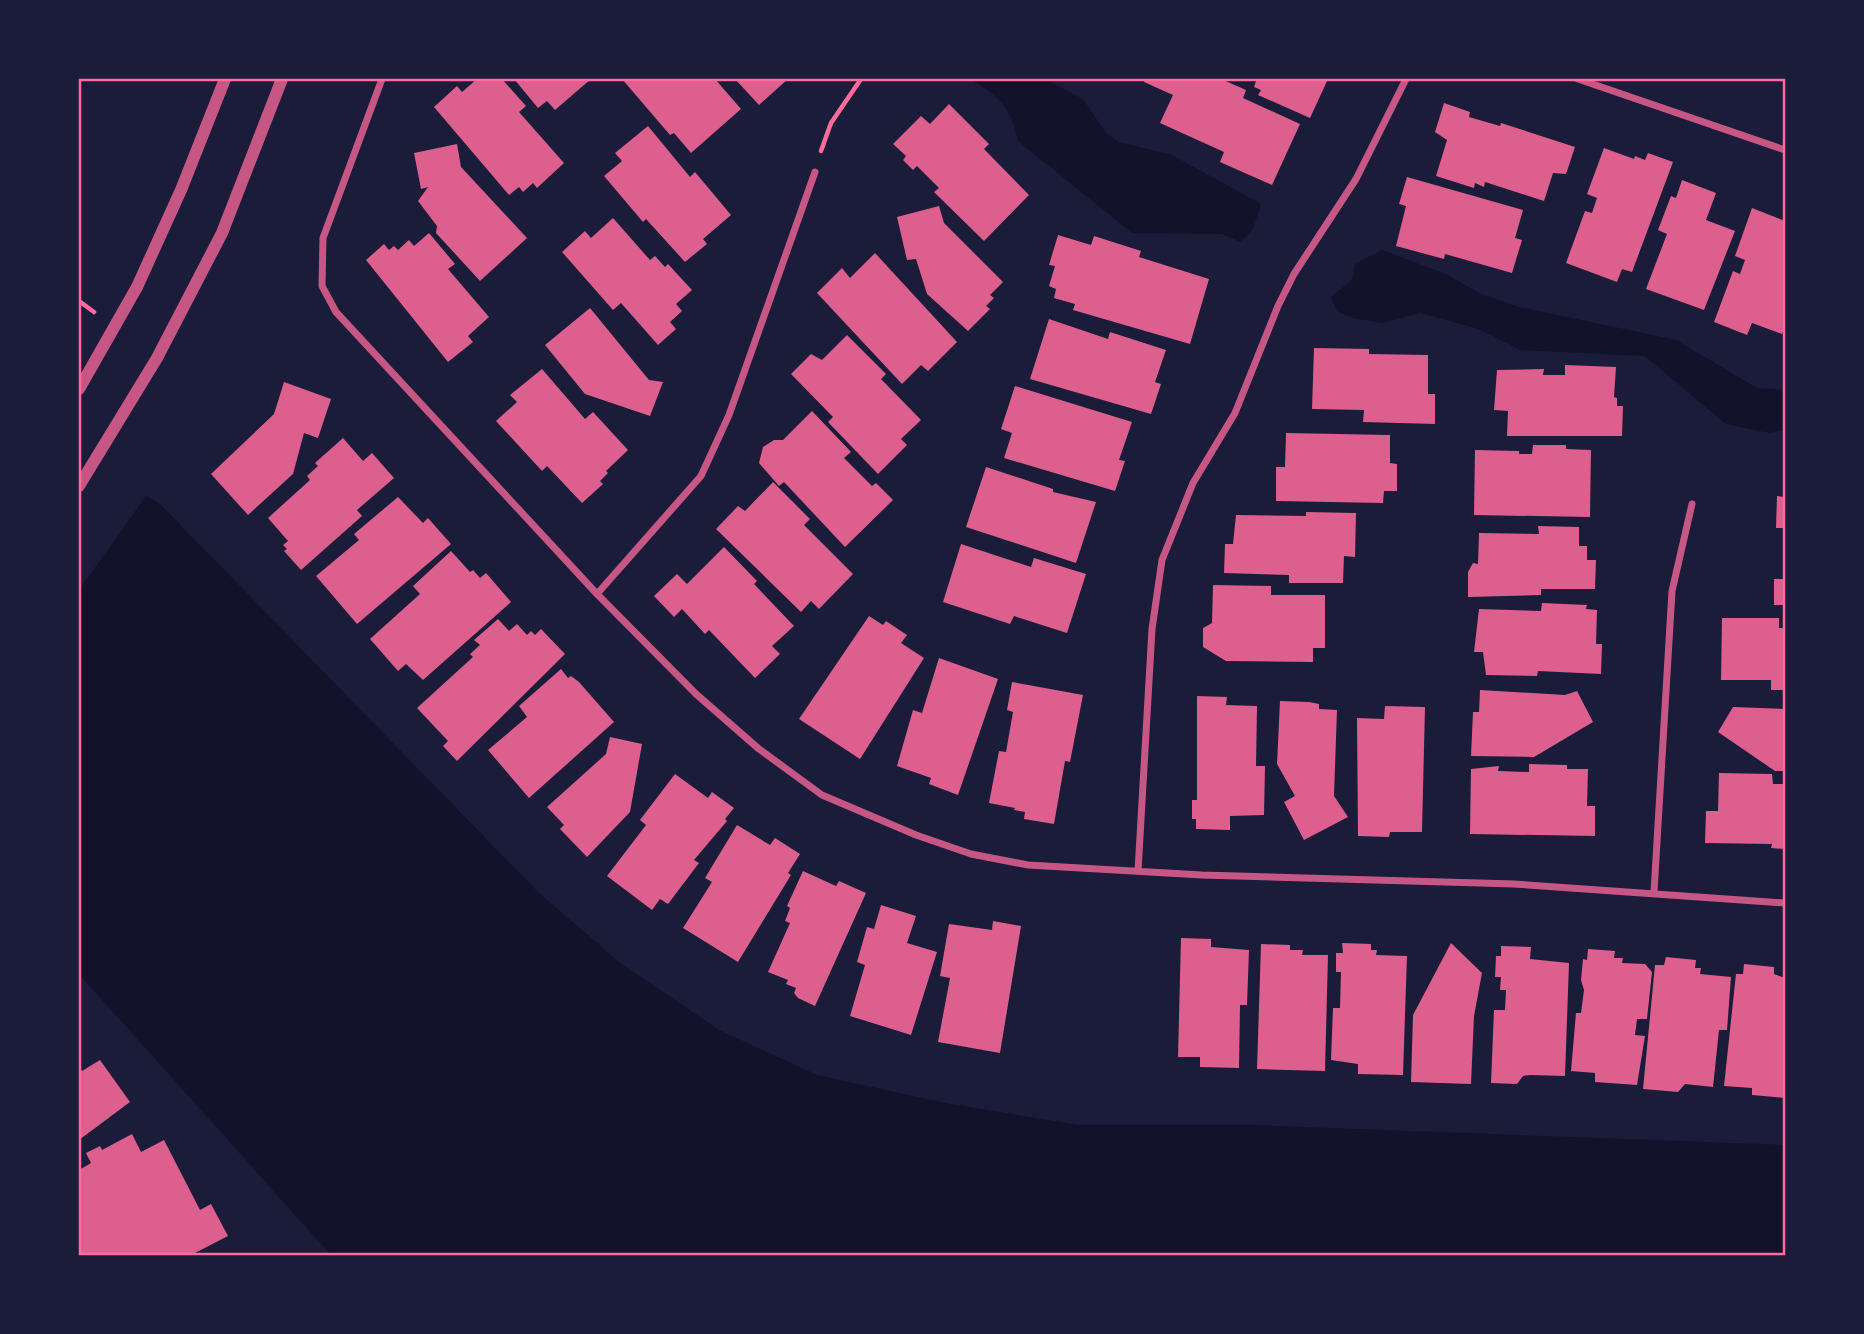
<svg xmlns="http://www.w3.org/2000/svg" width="1864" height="1334" font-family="'Zilla Slab',serif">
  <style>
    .water { fill: #12122b }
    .building { fill: #dd5f8e }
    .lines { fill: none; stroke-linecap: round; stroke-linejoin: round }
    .path { stroke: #ff6b9d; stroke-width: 4.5 }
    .minor { stroke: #c65784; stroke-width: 7 }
    .tertiary { stroke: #c65784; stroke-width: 12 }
    .neatline { fill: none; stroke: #ff6b9d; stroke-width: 2.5 }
  </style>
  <rect width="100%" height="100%" fill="#1b1b3a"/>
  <path class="water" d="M969 79H1044L1083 99 1106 133 1119 142 1172 155 1261 204 1253 229 1241 242 1222 234 1132 233 1018 141C1010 106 1000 96 969 79Z
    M1382 250 1448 275 1481 294 1519 307 1676 340 1757 388 1785 390V430L1770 433 1726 424 1645 356 1521 350 1479 329 1420 313 1382 323 1353 318 1337 311 1331 297 1352 280 1355 264Z
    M146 496 158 502 539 893 619 962 719 1030 817 1075 945 1103 1079 1125H1249L1785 1145V1255H331L79 974V590Z"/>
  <path class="building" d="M477 79H502L526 106 519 112 564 163 537 188 533 183 523 192 519 187 509 195 434 107 457 86 462 92Z
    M514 79H591L555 110 547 101 538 108Z
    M622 79H715L741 109 691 153 674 133 670 135Z
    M735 79H788L759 105Z
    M1145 79H1221L1246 90 1243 98 1300 124 1272 185 1220 162 1224 152 1160 123 1173 95 1144 82Z
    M1251 79H1328L1310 118 1258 95 1261 90 1254 87 1256 81Z
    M1444 103 1470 112 1469 117 1500 126 1501 123 1575 147 1566 174 1553 173 1544 201 1485 182 1484 187 1475 183 1474 188 1436 176 1447 140 1435 132Z
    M949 104 989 144 984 149 1029 195 984 241 934 192 939 188 917 166 913 170 903 160 906 156 893 144 921 116 930 124Z
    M648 126 690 177 695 172 731 215 703 239 707 244 685 262 646 219 643 222 604 176 622 161 615 153Z
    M457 144 461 167 527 238 480 281 436 233 437 226 418 201 428 187 421 189 414 153Z
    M1604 148 1634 159 1635 156 1645 160 1648 153 1673 162 1632 272 1622 269 1617 282 1566 263 1585 211 1592 213 1597 198 1587 194Z
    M1407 177 1523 210 1515 238 1522 240 1512 273 1445 254 1444 259 1396 246 1406 206 1399 204Z
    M1682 180 1716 193 1706 220 1735 231 1704 310 1646 289 1667 234 1658 230 1671 196 1676 198Z
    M939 206 944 223 1003 282 990 295 994 298 986 306 990 309 968 331 927 294 916 259 907 260 897 217Z
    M1752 208 1785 221V327L1782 334 1752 323 1747 335 1714 322 1733 271 1740 274 1745 260 1735 256Z
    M613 218 650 260 655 256 665 267 668 264 692 290 676 304 682 311 670 322 676 329 658 345 621 303 613 310 562 252 585 231 591 238Z
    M429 233 455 264 448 269 489 317 468 336 473 342 448 362 366 260 384 244 389 250 394 246 398 250 409 240 414 246Z
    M1058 235 1091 245 1094 236 1141 251 1139 257 1209 279 1190 344 1073 310 1075 304 1054 298 1056 289 1049 286 1055 266 1049 265Z
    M875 253 957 342 928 371 921 365 902 384 817 293 842 268 850 278Z
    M590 308 649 380 663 382 650 416 585 394 545 345Z
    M1049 319 1108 339 1110 332 1166 350 1155 382 1161 384 1151 414 1030 379Z
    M847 335 886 374 881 379 921 420 901 439 907 445 878 474 828 422 833 417 791 374 811 354 822 360Z
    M1314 348 1369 349V354L1428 355V394H1435V424L1363 422 1364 410 1312 409Z
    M1565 365 1616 367 1614 397 1617 398V406H1623L1622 436H1507L1508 411 1494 410 1497 370 1544 369 1543 375H1565Z
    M542 369 585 419 593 412 628 450 606 471 608 473 600 481 603 484 582 503 547 466 542 471 496 421 517 402 510 395Z
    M284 382 331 399 318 438 304 433 293 474 248 515 211 474 274 414Z
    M1015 386 1132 422 1119 460 1125 461 1115 491 1004 458 1012 433 1001 429Z
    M812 411 851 452 844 458 872 486 876 483 893 500 845 547 784 482 779 486 759 463 763 447 774 440H783Z
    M1286 433 1390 435V463L1397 464V491H1384L1383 503 1276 501V467H1285Z
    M343 438 363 461 372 453 394 478 357 510 362 516 301 570 284 551 287 549 283 545 288 541 268 518 310 480 307 476 318 466 315 463Z
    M1533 445H1566V449L1591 450 1590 517 1474 515 1475 450 1519 451V454H1532Z
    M986 467 1053 489V492L1096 502 1076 563 966 527Z
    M773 482 810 519 804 525 853 574 819 609 811 601 801 612 716 529 738 506 745 511Z
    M1777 496 1785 497V528H1776Z
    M398 497 423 523 428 518 451 544 357 624 316 576 359 540 354 534Z
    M1306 512 1356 513 1355 557 1344 556 1343 583H1289V575L1224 573 1225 544H1233L1236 515 1306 516Z
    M1538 526 1579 527V546H1587V560H1596L1595 589H1541V595L1468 597V572L1473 563 1478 564 1479 533 1539 534Z
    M961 544 1031 567 1034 558 1086 574 1067 633 1014 616 1010 624 943 602Z
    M724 547 757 581 754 584 794 626 772 646 780 654 755 678 709 630 705 634 682 609 674 617 654 596 677 574 687 584Z
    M451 551 470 572 473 570 480 578 486 573 511 602 423 680 406 664 398 671 370 639 420 594 413 586Z
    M1785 553V605H1774V579H1783V554Z
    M1213 585 1271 586V595H1325V648H1313V662L1226 661 1203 647V628L1212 623Z
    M1542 603 1587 605 1586 609 1597 610 1596 644H1602L1601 674 1538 671 1537 676 1486 675 1483 652H1474L1479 609 1541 611Z
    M869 616 883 625 886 621 907 635 901 643 924 658 860 759 799 719Z
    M1722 618H1779V628H1785V690H1771V680H1721Z
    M498 619 509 631 517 624 527 635 531 631 535 635 541 629 565 654 457 761 443 746 448 741 417 708 473 657 470 654 480 645 474 640Z
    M939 658 998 679 958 795 929 784 931 778 897 766 913 710 922 713Z
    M561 669 568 678 571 676 579 682 614 722 529 798 488 750 527 717 519 706Z
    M1012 682 1083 695 1070 762 1065 761 1054 824 1024 819 1025 812 1014 810 1015 808 989 803 999 751 1006 752 1013 712 1007 710Z
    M1480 690 1565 695 1577 691 1593 722 1534 757 1471 756 1473 712H1479Z
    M1197 696 1227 697 1226 705 1257 706 1256 766H1265L1264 815 1230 816V830L1196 829V819H1192V800H1197Z
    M1280 701 1309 702 1319 704V709L1337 710 1334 796 1348 817 1304 840 1284 802 1295 796 1277 764Z
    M1385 706 1425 707 1422 832H1390L1389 837 1358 836 1357 718 1384 719Z
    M1733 707 1785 709V771H1775L1718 732Z
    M610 737 642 744 630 812 587 857 560 829 564 825 547 807 606 754Z
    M1529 764 1567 765V769H1588L1587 806H1595V836L1470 834 1471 769 1499 766 1498 771 1529 772Z
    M1719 773 1772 774 1773 784H1785V849L1771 848 1772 844 1705 843 1706 811H1718Z
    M675 774 708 798 712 792 734 808 725 819 727 821 694 860 699 863 668 904 660 899 652 910 607 876 646 825 640 820Z
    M737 825 770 845 775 838 800 854 788 873 791 875 738 962 683 928 712 882 705 878Z
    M803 871 836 886 839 881 866 893 815 1006 798 998 794 993 796 988 786 984 788 980 768 972 790 923 785 921 790 908 787 906Z
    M881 905 916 916 907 943 937 952 911 1035 850 1016 865 965 857 962 867 927 874 929Z
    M993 921 1021 926 1000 1053 938 1042 950 978 940 976 949 924 992 930Z
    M1181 938 1211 939V947L1249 950 1247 1005H1240L1239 1068 1200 1067V1057H1178Z
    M1342 943 1371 944V950H1377L1376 955 1407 956 1403 1075 1358 1074V1064L1331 1060 1333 1008H1340L1341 972H1336V953H1343Z
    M1451 943 1482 973 1474 1016 1471 1084 1411 1082 1413 1015Z
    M1261 944 1290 945V950H1303L1302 955H1328L1325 1071 1257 1069Z
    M1501 946 1531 947 1530 959 1569 963 1565 1076 1530 1075 1523 1076 1517 1084 1491 1083 1494 1010H1505L1506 990H1500L1501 977H1495L1496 956H1501Z
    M1588 949 1615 951 1614 958H1623L1622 963 1645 964 1652 972 1647 1019H1637L1635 1035 1645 1036 1637 1085 1595 1082V1073L1571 1071 1576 1013H1581L1584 990 1581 980 1583 959 1587 960Z
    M1666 957 1696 960 1695 968H1701L1700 974 1731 977 1727 1030H1719L1713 1087 1685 1084 1678 1092 1643 1089 1655 965H1664Z
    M1744 964 1774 967V974L1785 978V1098L1752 1095V1088L1724 1086 1736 974H1743Z
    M100 1060 130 1102 79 1140V1067L82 1071Z
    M132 1134 141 1152 164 1140 200 1210 211 1204 228 1236 191 1255H79V1170L91 1163 86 1153 100 1146 102 1150Z"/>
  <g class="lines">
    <path class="path" d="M821 151 831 123 861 79
      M79 301 94 312"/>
    <path class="minor" d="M382 79 323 238 322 286 336 312 597 594 696 694 759 749 822 795 916 835 971 854 1028 865 1202 875 1514 884 1785 903
      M1578 79 1785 150
      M597 594 701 476 729 415 815 172
      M1138 871 1152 629 1162 560 1193 483 1235 413 1278 306 1294 274 1356 179 1406 79
      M1654 892 1672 591 1692 504"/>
    <path class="tertiary" d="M79 389 137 287 181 190 225 79
      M79 486 157 358 222 233 282 79"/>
  </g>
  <rect width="1864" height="1334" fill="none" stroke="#1b1b3a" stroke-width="161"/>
  <rect x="80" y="80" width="1704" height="1174" class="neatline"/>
</svg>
